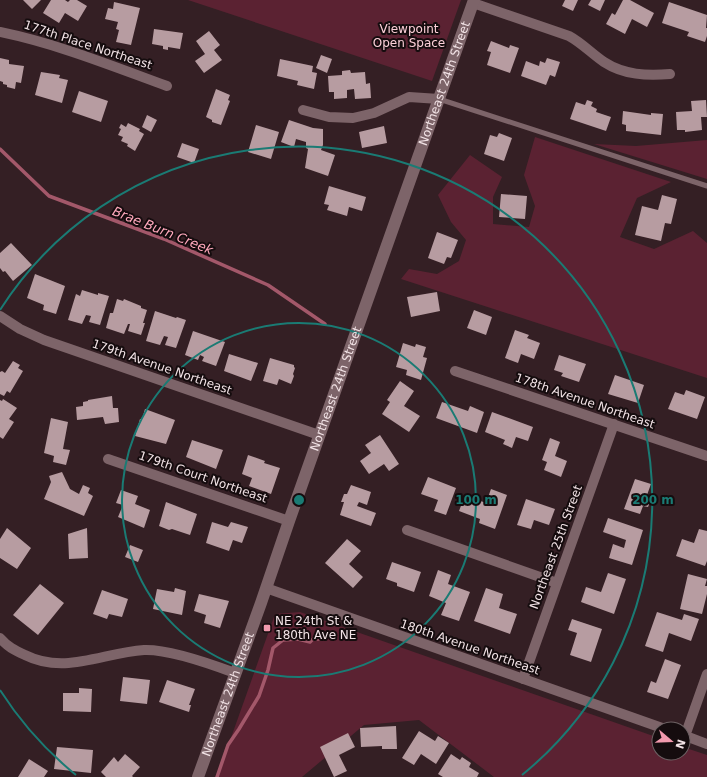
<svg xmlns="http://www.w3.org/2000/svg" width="707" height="777" font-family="'DejaVu Sans',sans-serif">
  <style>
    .green { fill: #5b2232 }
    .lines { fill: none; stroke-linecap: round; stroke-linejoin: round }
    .stream { stroke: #a3586a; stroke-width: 3.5 }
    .building { fill: #b79ca1 }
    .lane { stroke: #7d6469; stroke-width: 5 }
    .street { stroke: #7d6469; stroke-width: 10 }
    .secondary { stroke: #7d6469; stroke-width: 12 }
    .ring { fill: none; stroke: #1a7b74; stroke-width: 2 }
    .poi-dot { fill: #f29aae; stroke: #150c0e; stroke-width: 1.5 }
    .labels { text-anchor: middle; stroke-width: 4; stroke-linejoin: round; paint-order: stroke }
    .park-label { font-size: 12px; fill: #fdd0d9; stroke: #150c0e }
    .street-label { font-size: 12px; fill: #f2e3e6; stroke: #150c0e }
    .poi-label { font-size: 12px; fill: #f2e3e6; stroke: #150c0e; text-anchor: start }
    .water-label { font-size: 13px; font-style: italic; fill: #ffa8bc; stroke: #150c0e }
    .centre { fill: #1a7b74; stroke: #150c0e; stroke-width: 2 }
    .ring-label { font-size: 12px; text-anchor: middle; font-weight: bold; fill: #1a7b74; stroke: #150c0e; stroke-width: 4; stroke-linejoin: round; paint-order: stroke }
  </style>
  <rect width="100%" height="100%" fill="#341f24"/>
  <path class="green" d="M188 0H461L432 81Z
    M535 137 671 182 637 198 620 237 654 249 693 231 707 243V378L401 279 409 269 437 274 459 261 466 240 451 222 438 195 470 155 502 177 493 197V224L529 227 535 206 524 175Z
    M707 140V179L594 144 636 146Z
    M300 612 659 738V753H683V747L707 755V777H494L419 720 364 725 302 777H217L275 614Z"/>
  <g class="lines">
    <path class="stream" d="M0 149 49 196 164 239 268 285 325 324
      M217 777 228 745 239 729 259 696 268 670 273 648 283 640 298 639 310 642 313 639H320L324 636"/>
  </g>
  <path class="building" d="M23 0H41L32 9Z
    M51 0H65L68 2 70 0H77L87 6 78 21 65 13 59 23 43 13Z
    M565 0H578L573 11 562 6Z
    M591 0H605L600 11 588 5Z
    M623 0H630L654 13 647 27 632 19 625 34 606 24 612 13 615 15Z
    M114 2 140 8 131 45 116 42 119 30 116 29 118 22 105 19 108 8 113 9Z
    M669 2 707 15 706 28H707V36L705 42 687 36 689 32 662 23Z
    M154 29 183 33 180 49 168 47V50L163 49V46L152 44Z
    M209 31 220 45 214 50 222 60 204 73 195 61 205 54 196 41Z
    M491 41 509 48 510 45 519 48 510 73 487 65 491 52 487 51Z
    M321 55 332 59 327 73 316 68Z
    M0 58 9 60V64L24 66 21 83 16 82 15 89 7 87V85L3 84V82L0 81Z
    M547 58 560 62 555 77 550 75 546 85 521 76 526 61 539 66 540 61 545 63Z
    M280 59 313 66 312 72 317 73 314 89 297 85 298 81 277 76Z
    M350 70 351 73 365 72 366 84 370 83 371 98 355 99 354 89 347 90V98L334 99V92H329L328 76 342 75V71Z
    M41 72 60 75 59 78 68 80 62 103 35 95Z
    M216 89 230 95 228 100 230 101 221 125 212 122V120L206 117Z
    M79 91 108 101 101 122 72 112Z
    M587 100 593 102 591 106 597 109 596 112 611 117 606 131 570 119 576 102 585 105Z
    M706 100 707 117H701L702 130 685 132V130H677L676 112 692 111 691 101Z
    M623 111 651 115V113L663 114 661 135 626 131V125L622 124Z
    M147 115 157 120 151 132 142 127Z
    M289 120 313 128 323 129V145L321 150 335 155 328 176 305 168 308 149 306 148V142L296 139 294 147 281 142Z
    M128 123 140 129 139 131 144 134 135 151 127 146 128 144 121 141 123 137 118 135 121 129 119 128 121 124 126 127Z
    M256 125 279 132 271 159 248 152Z
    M384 126 387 143 362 148 359 132Z
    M499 133 512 138 504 161 484 154 490 135 497 137Z
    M182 143 199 149 194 163 177 157Z
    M329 186 366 197 362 211 349 207 347 216 327 210 329 205 324 204Z
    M501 194 527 196 525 219 499 217Z
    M662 195 677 199 671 224 665 223 661 241 635 235 642 206 658 210Z
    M437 232 458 240 451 258 447 257 444 264 428 258Z
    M11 243 32 265 13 281 5 271 3 272 0 268V253Z
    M35 274 65 286 56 314 43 310 44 305 27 298Z
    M82 290 98 295V293L109 296 100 325 89 322 91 316 86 315 82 324 68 320 76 294 80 296Z
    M437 292 440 311 411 317 407 297Z
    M117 299 123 301 124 299 141 306V308L147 310 143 323H145L141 335 128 331 130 324H128L124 334 106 328 110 313H113Z
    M474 310 492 317 486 335 467 328Z
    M155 311 176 318 177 317 186 320 176 348 165 345 168 337 164 336 160 345 146 341Z
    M515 330 529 335 527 338 540 343 534 359 521 354 518 363 505 358Z
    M193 331 225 342 216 366 202 361 204 357 200 355 198 360 185 355Z
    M403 343 415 347 416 344 426 347 423 357 427 358 421 380 406 375 407 370 396 367Z
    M229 354 258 363 251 381 224 371Z
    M559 355 586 364 579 382 561 376 563 373 554 370Z
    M270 358 294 365V367L295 368 293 374 294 376 291 384 279 379 277 385 263 381Z
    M13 361 20 365 18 368 23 371 10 393 7 391 4 396 0 394V372L2 371 5 373Z
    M615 375 644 385 638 403 608 394Z
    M400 381 414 391 404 406 420 416 409 432 382 414 390 402 387 400Z
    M686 390 705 397 697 419 668 409 675 392 684 395Z
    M112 396 113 408H118L119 422 105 424 103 417 77 420 76 407 83 406V402L88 401V400Z
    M3 399 17 408 9 419 14 422 3 439 0 437V400L2 401Z
    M442 402 468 411 470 406 484 412 477 433 436 418Z
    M145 409 175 420 166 444 135 436 140 419H142Z
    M492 412 533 427 528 441 516 437 512 448 503 444 505 440 485 432Z
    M51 418 68 422 63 449 70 450 66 465 53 462 54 456 44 453Z
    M380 435 399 464 389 471 384 464 369 474 360 461 371 453 365 445Z
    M550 438 560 442 555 456 567 461 561 477 544 470 547 462 542 460Z
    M192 440 223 450 216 469 186 457Z
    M248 455 265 461 264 463 280 468 271 494 249 486 252 478 242 474Z
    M62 472 70 489 79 494 83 485 90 488 88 493 93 496 84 516 44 499 51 482 49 476Z
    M428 477 456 488 446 515 434 511 438 500 421 494Z
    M635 479 651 484 647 495 652 497 648 507 643 506 640 514 624 509Z
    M351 485 371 492 367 505 359 502 357 506 376 513 371 526 340 515 344 502H341L344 494H347Z
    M491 489 507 495 495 529 479 523 480 519 459 511 465 495 486 503Z
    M121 490 138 496 135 504 150 510 144 528 118 517 123 505 116 503Z
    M526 499 555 509 549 525 534 520 531 529 517 525Z
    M166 502 197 514 190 535 172 529 169 530 159 526Z
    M608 518 643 530 632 565 609 558 613 544 624 548 626 540 603 532Z
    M212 522 228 527 231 522 248 527 242 543 233 540 229 551 206 543Z
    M7 528 31 548 17 569 0 558V539Z
    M87 528 88 558 69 559 68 534Z
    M699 529 707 531V561L705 566 676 556 682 539 694 543Z
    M347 539 361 551 349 564 363 577 353 588 325 563Z
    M130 545 143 550 138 562 125 557Z
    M392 562 421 572 414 592 397 586V583L386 579Z
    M438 570 451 575 448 584 470 592 459 621 441 615 446 603 429 596Z
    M608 573 626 579 614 614 581 602 586 587 601 592Z
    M688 574 707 579 705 586H707V594L702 614 680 609Z
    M40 584 64 603 38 635 13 615Z
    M175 588 186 591 182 615 153 609 157 589 174 592Z
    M486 588 503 594 499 608 517 614 510 634 474 621Z
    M102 590 128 599 122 617 109 614 107 619 93 614Z
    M199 594 229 601 220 628 204 623 206 615 194 611Z
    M657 612 682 620 684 614 699 619 691 641 669 633 663 652 645 646Z
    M572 619 602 629 591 662 570 655 577 633 568 630Z
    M665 659 681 665 668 699 647 692 651 681 656 683Z
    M123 677 150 680 147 704 120 701Z
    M167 680 195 689 189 705H191L189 712 159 702Z
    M79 688 92 689 91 712 63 711V693H79Z
    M396 726 397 749H382V746L361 747 360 728Z
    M419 731 435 741 438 736 449 743 436 764 421 754 414 765 402 758Z
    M348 733 355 747 339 755 347 771 334 777 320 747Z
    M57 747 93 750 91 773 54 769Z
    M125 754 140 767 132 776 133 777H106L101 772 114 757 118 762Z
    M451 754 460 760 462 757 471 763 469 767 479 773 477 777H443L438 774Z
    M29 759 48 771 44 777H18Z"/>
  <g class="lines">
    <path class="lane" d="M439 99 707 186"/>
    <path class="street" d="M473 3 569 36C582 43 592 54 604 62 624 75 647 76 670 74
      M0 32C58 44 112 66 167 86
      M303 110 329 117 353 118 374 113 409 97 439 99
      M0 316 20 329 44 340 319 435
      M455 371 707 456
      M108 459 289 521
      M407 530 557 583
      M266 588 665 729
      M0 638C8 647 14 650 25 655 65 675 102 653 144 650 169 649 211 664 235 673
      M523 679 614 424
      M683 735 707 744
      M685 736 707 674"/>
    <path class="secondary" id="s1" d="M198 777 261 603 289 521 474 0"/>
  </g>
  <g class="ring">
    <circle cx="299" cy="500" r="177"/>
    <path d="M76 775A354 354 0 0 1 0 690M0 310A354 354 0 1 1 522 775"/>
  </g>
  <rect class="poi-dot" x="263" y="624" width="8" height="8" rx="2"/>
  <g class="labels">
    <g class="park-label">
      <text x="409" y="33">Viewpoint<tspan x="409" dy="14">Open Space</tspan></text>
    </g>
    <g class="street-label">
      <text transform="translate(88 45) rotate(18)" y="4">177th Place Northeast</text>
      <text dy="4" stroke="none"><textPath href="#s1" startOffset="736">Northeast 24th Street</textPath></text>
      <text transform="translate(162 367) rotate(19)" y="4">179th Avenue Northeast</text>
      <text dy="4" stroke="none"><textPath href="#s1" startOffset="412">Northeast 24th Street</textPath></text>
      <text transform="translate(585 401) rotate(19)" y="4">178th Avenue Northeast</text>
      <text transform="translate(203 477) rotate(19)" y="4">179th Court Northeast</text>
      <text transform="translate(556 547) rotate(-70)" y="4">Northeast 25th Street</text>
      <text transform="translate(470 647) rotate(19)" y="4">180th Avenue Northeast</text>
      <text dy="4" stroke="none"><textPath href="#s1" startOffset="88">Northeast 24th Street</textPath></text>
    </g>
    <g class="poi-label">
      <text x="275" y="625">NE 24th St &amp;<tspan x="275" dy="14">180th Ave NE</tspan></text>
    </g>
    <g class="water-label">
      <text transform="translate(163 230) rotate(22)" y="5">Brae Burn Creek</text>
    </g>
  </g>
  <circle cx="299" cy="500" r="6" class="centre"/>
  <g class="ring-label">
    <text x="476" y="504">100 m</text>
    <text x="653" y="504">200 m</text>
  </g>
  <g transform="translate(671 741) rotate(109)"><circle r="19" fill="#150c0e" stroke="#6d6264"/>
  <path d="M0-3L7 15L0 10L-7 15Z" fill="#f29aae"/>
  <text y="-6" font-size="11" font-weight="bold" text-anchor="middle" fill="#f2e3e6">N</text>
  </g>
</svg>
